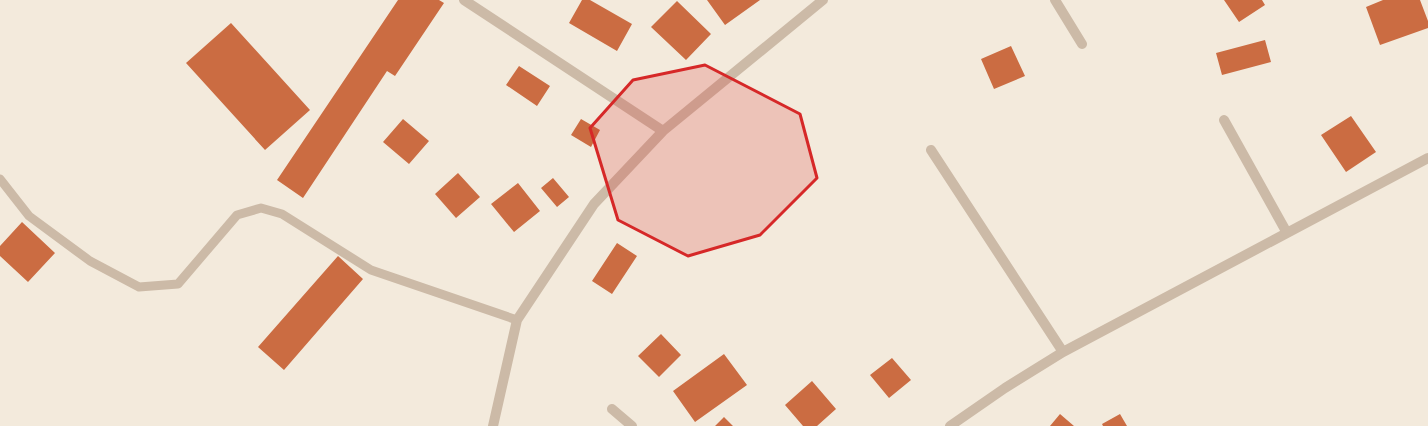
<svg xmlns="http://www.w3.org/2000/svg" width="1428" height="426" font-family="'PT Sans Narrow',sans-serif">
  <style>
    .building { fill: #cb6c42 }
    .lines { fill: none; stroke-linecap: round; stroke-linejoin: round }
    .service { stroke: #ccbaa7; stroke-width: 9 }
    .minor { stroke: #ccbaa7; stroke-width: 10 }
    .marked { fill: #d62828; fill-opacity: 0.2; stroke: #d62828; stroke-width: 3; stroke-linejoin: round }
  </style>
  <rect width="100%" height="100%" fill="#f3eadc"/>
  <path class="building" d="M398 0H439L444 3 395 76 387 71 303 198 277 180Z
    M582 0H590L632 24 617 51 569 23Z
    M707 0H760L725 25Z
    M1224 0H1262L1265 5 1239 22Z
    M1383 0H1420L1428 21V28L1380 45 1366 7Z
    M677 1 711 34 686 60 651 27Z
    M231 23 310 110 265 150 186 63Z
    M1265 40 1271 62 1222 75 1216 53Z
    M1011 46 1025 76 994 89 981 59Z
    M519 66 550 86 537 106 506 85Z
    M1351 116 1376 152 1346 172 1321 135Z
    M403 119 429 141 409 164 383 142Z
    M581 119 600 130 591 147 571 135Z
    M458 173 480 197 456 218 435 194Z
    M553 178 569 197 557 207 541 188Z
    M518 183 540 211 514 232 491 204Z
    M22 222 55 253 28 282 0 256V246Z
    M617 243 637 256 612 294 592 281Z
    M338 256 363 279 284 370 258 347Z
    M661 334 681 355 659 377 638 356Z
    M724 354 747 385 695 422 673 391Z
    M892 358 911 380 889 398 870 375Z
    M812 381 836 409 817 426H803L785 405Z
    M1060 414 1074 426H1050Z
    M1120 414 1127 426H1103L1102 424Z
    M724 417 733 426H715Z"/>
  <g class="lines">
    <path class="service" d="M0 179 29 216 90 261 139 287 178 284 237 215 261 208 282 214 371 270 517 320"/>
    <path class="minor" d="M464 0 663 131
      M1055 0 1082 44
      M1224 120 1287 233
      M931 150 1063 352
      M612 409 632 426
      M493 426 517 320 594 204 663 131 823 0
      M950 426 1005 388 1063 352 1428 158"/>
  </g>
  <path class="marked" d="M705 65 800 114 817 178 760 235 688 256 618 220 590 128 633 80Z"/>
</svg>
